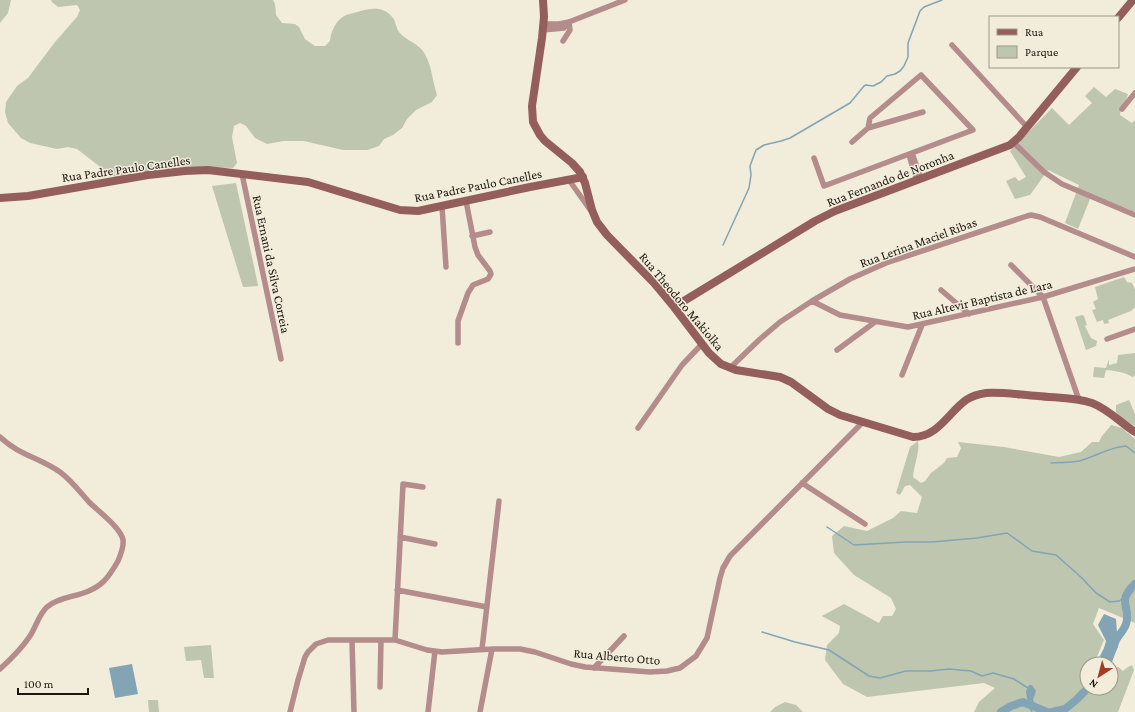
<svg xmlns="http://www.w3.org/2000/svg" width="1135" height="712" font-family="'Crimson Pro',serif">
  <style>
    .green { fill: #bec6b0 }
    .water { fill: #82a4b4 }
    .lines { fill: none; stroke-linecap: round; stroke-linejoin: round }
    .stream { stroke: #82a4b4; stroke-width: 1.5 }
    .river { stroke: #82a4b4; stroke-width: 8 }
    .street { stroke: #b38c8b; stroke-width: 5.5 }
    .secondary { stroke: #945e5d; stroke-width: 8 }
    .labels { text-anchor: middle; stroke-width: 3; stroke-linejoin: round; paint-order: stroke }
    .street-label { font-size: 13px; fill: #1a1711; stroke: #f2ecda }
  </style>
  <rect width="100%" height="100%" fill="#f2ecda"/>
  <path class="green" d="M0 0H11L8 13 0 23Z
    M51 0H273L275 4 276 15 282 23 295 24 299 27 305 39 315 46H325L330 41C331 30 338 16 350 14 366 10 381 3 393 18 396 22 396 28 399 32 404 39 417 43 423 51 432 64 432 80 437 95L432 102 416 110 407 119 402 128 393 135 384 139 379 146 367 150H343L304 141H283L267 144 255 138 246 126 240 123 234 126 232 137 237 163 233 168 196 167 120 177 112 176 77 149 68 147 57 149 30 143 21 138 8 123 5 112 6 102 17 86 28 78 55 42 77 17 80 10 77 5 58 7 52 2Z
    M1094 87 1106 97 1115 89 1128 94C1126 103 1121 105 1120 115L1132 123 1135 120V212L1092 194 1078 229 1065 223 1079 185 1048 170 1030 195 1015 199 1006 181 1015 177 1019 181 1026 177 1010 151 1052 108 1069 125 1092 103 1085 96Z
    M236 183 258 285V286L243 287 212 186Z
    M1124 277 1127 282 1132 283 1135 289V307L1131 311 1108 320 1109 323 1104 324 1103 320 1097 322 1092 310 1096 309 1093 302 1098 299 1095 287Z
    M1082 315 1084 316 1087 325 1085 326 1091 338 1097 341 1096 346 1086 350 1075 317Z
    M1135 353V376L1132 377C1128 373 1112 370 1106 370L1104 378 1093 377 1094 367 1106 368 1109 359V365L1117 363 1118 355Z
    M1129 400 1135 414V426L1121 418 1116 412V405Z
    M1111 425 1122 428 1135 439V623L1099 608 1093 624 1104 640 1094 664H1087V688H1111V677L1116 667H1118L1123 671 1128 667 1132 665 1134 670 1118 712H974L979 702 995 688 984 683 867 697 843 684 825 660 827 645 839 633 840 626 822 616 844 604 879 623 883 616H892L896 609 891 598 854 575 834 553 832 536 844 526 867 531 893 518 901 511 917 513 922 497 910 485 905 486 900 495 896 493 910 447 918 441C920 453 914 464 913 477L921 483 925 481 931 473 944 463 947 458 957 457 961 448 958 442 1004 447 1059 457 1081 452 1092 442H1099C1102 434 1107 431 1111 425Z
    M211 645 214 678H204L201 660 186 661 184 647Z
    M148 700H158L159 712H149Z
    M785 702 796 705 803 712H770L775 707Z"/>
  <path class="water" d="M1104 614 1116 619 1118 647 1109 664H1096L1104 648 1106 641 1098 625Z
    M132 664 138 694 115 698 109 668Z
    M1029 685H1032L1036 691 1033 700 1030 701 1027 699 1026 691Z"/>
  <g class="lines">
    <path class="stream" d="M723 245 749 188 751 175 750 166 756 150 764 145 781 141 790 138 850 103 864 86 866 85 873 86 881 82 887 76 895 74 900 71 904 66 908 57V43L920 11 924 7 942 0
      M1051 463C1060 462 1070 463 1079 461 1095 457 1109 447 1126 446L1135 453
      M827 527 854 545 906 542H932L977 538 1007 533 1032 551 1056 555 1082 578 1096 593 1110 602 1119 601 1125 597
      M762 632 795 642 829 650 869 676 880 678 906 671H930L949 669 971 671 982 676 993 673 1014 679 1028 688
      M1032 699 1034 706
      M1028 705 1032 712"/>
    <path class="river" d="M1107 664C1110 656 1113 648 1116 640 1119 635 1124 630 1126 624 1132 607 1115 603 1135 584
      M1001 712 1011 706 1023 702 1047 712
      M1052 712 1065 709 1076 700 1088 688"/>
    <path class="street" d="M543 24H559L569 22 625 0
      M543 30 564 28 569 22
      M563 41 570 30 569 22
      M952 45 1027 127
      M1122 109 1135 93
      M852 142 868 128 923 112
      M1013 142 1044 172 1062 184 1135 215
      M912 153 921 179
      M909 155 915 175
      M814 158 824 186 973 130 921 75 870 118 868 128
      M242 174 281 359
      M569 180 591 211
      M442 206 446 267
      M472 236 490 232
      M1011 265 1043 297 1079 400
      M941 290 969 314
      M812 301 840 315 908 327 1043 297 1135 269
      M1107 339 1135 329
      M458 343V321L468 293 473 285 488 279 491 274 490 271 478 255 475 247 466 201
      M837 350 875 322
      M730 368 760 339 780 322 812 301 850 279 886 263 1027 216 1031 215 1040 217 1135 257
      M902 375 922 325
      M638 428 682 365 702 344
      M0 437C19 455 40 458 60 472 71 480 80 492 89 502 98 511 121 528 123 540 124 547 121 554 118 561 114 568 110 575 104 581 87 598 62 594 47 607 39 614 36 627 30 636 22 648 11 659 0 669
      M802 483 865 524
      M400 537 435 544
      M397 590 487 607
      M352 640 354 712
      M395 640 403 484 423 487
      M482 649 499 501
      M594 668 624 636
      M380 687 381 640
      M290 712 298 680 305 657 308 652 316 644 328 640H395L427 650 442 652 492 649H520L535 652 571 664 585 667 650 672 667 671 680 668 696 656 707 638 720 578 723 568 730 556 862 423
      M428 712 435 651
      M480 712 492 649"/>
    <path class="secondary" d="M543 0 544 17 542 38 532 106 533 122 540 135 545 141 572 163 580 172 585 183 592 210 597 222 607 235 654 283 674 307 709 353 721 364 736 370 780 377 791 382 828 409 840 415 913 437C938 437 948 413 966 400 972 396 979 394 986 393 1003 392 1021 395 1038 396 1055 398 1075 397 1092 403 1108 409 1121 423 1135 432
      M1118 18 1133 0
      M0 198 28 196 148 175 185 171 208 170 308 182 400 210 418 211 530 187 583 177
      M674 307 815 221 835 211 1010 145 1019 137 1077 67"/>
  </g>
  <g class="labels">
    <g class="street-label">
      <text transform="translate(126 168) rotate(-8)" y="5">Rua Padre Paulo Canelles</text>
      <text transform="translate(890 178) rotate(-21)" y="5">Rua Fernando de Noronha</text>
      <text transform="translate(478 185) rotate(-11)" y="5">Rua Padre Paulo Canelles</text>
      <text transform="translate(918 242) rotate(-20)" y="5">Rua Lerina Maciel Ribas</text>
      <text transform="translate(272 264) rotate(78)" y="5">Rua Ernani da Silva Correia</text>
      <text transform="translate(982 299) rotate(-13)" y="5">Rua Altevir Baptista de Lara</text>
      <text transform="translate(682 301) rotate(50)" y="5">Rua Theodoro Makiolka</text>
      <text transform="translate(617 656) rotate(5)" y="5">Rua Alberto Otto</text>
    </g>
  </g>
  <rect x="989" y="16" width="130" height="52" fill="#f2ecda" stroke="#9c978a"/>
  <rect x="997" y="29" width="20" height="6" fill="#945e5d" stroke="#9c978a"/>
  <text x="1025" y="36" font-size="12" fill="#1a1711">Rua</text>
  <rect x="997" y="46" width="20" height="12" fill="#bec6b0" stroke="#9c978a"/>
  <text x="1025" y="56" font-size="12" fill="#1a1711">Parque</text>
  <g transform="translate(1099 676) rotate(216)"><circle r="19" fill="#f2ecda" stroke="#9c978a"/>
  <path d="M0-3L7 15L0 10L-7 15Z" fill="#a43b23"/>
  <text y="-6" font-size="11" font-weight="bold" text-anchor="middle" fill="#1a1711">N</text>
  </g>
  <path d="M18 688v6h70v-6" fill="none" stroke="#1a1711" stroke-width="2"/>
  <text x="24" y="688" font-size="12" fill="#1a1711" stroke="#f2ecda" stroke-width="3" paint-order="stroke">100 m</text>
</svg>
